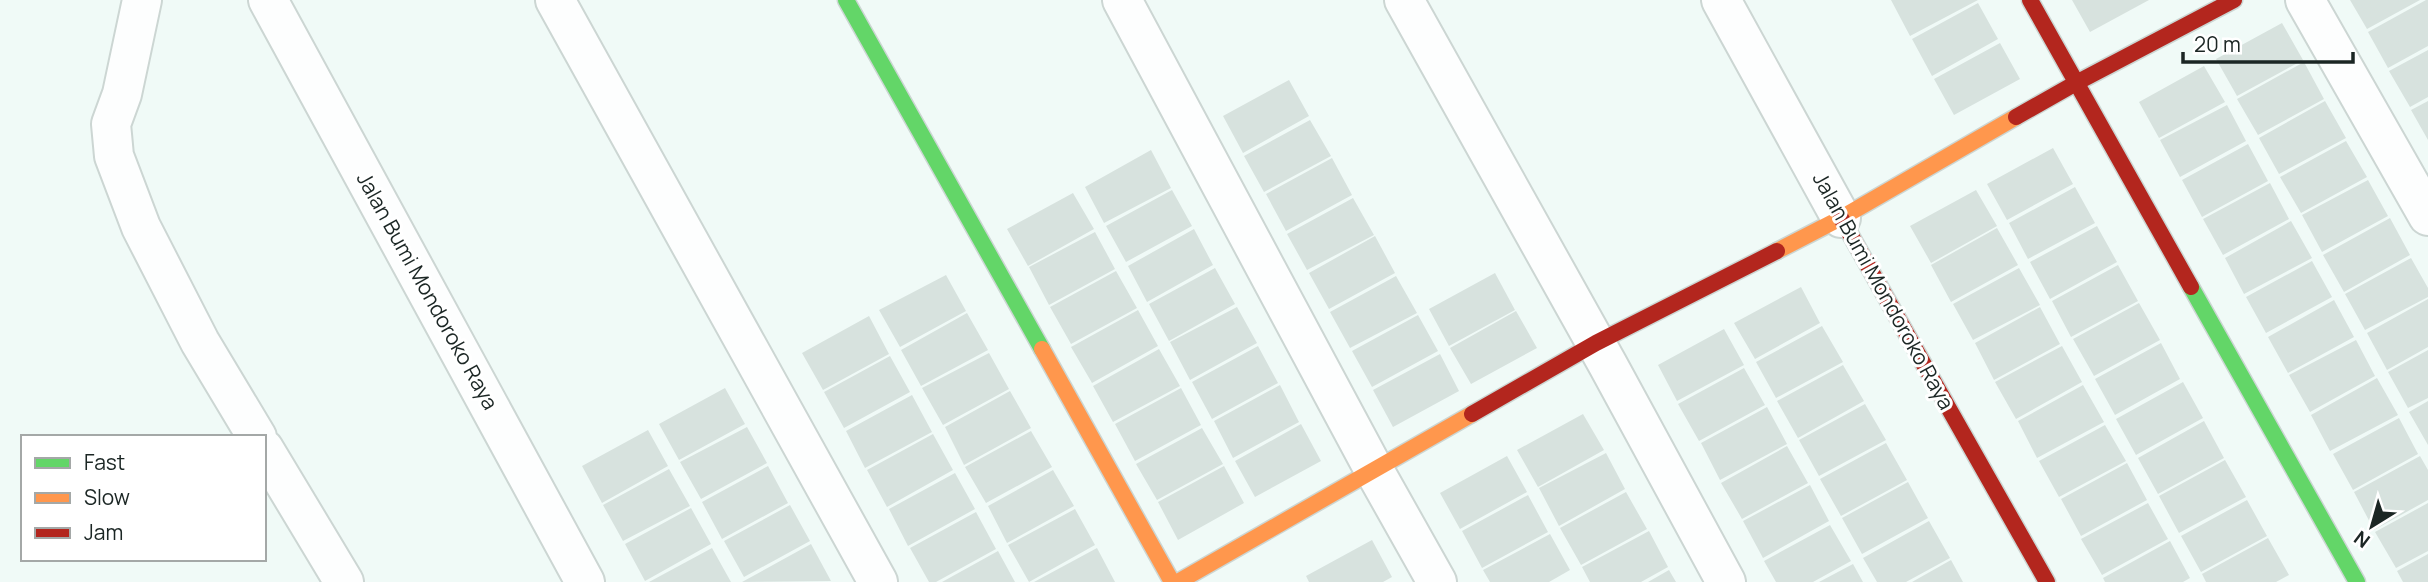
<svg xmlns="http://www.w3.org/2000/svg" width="2428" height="582" font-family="Manrope,sans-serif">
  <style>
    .building { fill: #d7e2de }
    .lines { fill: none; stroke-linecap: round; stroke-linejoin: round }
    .street-casing { stroke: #ccd6d3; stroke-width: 42 }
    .fast-casing { stroke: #ccd6d3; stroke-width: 19 }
    .slow-casing { stroke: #ccd6d3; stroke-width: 19 }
    .jam-casing { stroke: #ccd6d3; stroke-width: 19 }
    .street { stroke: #fdfefe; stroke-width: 38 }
    .fast { stroke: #63d668; stroke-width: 16 }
    .slow { stroke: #ff974d; stroke-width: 16 }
    .jam { stroke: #b3261e; stroke-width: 16 }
    .labels { text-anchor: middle; stroke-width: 6; stroke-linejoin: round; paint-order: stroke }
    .street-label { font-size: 21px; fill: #1b2624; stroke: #fff }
  </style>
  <rect width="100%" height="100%" fill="#f0faf7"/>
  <path class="building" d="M1891 0H1978L1910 36Z
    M2072 0H2149L2090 32Z
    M2350 0H2420L2367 29Z
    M2426 0H2428V46L2388 68 2368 32Z
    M1978 3 1998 39 1932 76 1912 39Z
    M2282 23 2303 60 2237 96 2216 59Z
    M2000 43 2020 79 1954 115 1934 79Z
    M2428 50V97L2410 107 2389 71Z
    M2304 62 2324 99 2258 135 2237 99Z
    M2204 66 2225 102 2159 138 2139 102Z
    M1289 80 1309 116 1243 153 1223 116Z
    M2325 101 2346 138 2279 174 2259 138Z
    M2428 101V140L2411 110Z
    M2227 105 2246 141 2180 177 2160 140Z
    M1310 120 1331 156 1264 192 1244 156Z
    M2346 141 2367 177 2301 213 2280 177Z
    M2248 144 2268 181 2202 217 2182 180Z
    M2053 148 2073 184 2007 220 1987 184Z
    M1151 150 1171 188 1104 223 1085 187Z
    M1332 158 1352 195 1286 231 1266 194Z
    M2368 180 2388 216 2322 252 2302 215Z
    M2270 183 2289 219 2223 255 2203 219Z
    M2075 187 2095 223 2028 259 2009 223Z
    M1172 190 1192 226 1126 262 1106 226Z
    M1976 190 1997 226 1931 263 1910 226Z
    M1073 193 1094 229 1028 266 1007 229Z
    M1353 198 1374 235 1307 270 1287 234Z
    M2390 218 2410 255 2344 292 2323 255Z
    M2291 221 2312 258 2244 294 2225 258Z
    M2097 226 2117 262 2050 299 2030 262Z
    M1997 228 2018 265 1951 302 1931 265Z
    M1194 229 1213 265 1147 302 1128 266Z
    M1095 232 1115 269 1049 305 1029 267Z
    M1375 236 1395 273 1329 309 1309 273Z
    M2411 258 2428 288V297L2365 330 2345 294Z
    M2312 261 2332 297 2266 333 2246 297Z
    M2118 265 2138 301 2071 337 2052 301Z
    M1215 268 1235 304 1169 341 1149 304Z
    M2019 268 2040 305 1973 340 1953 304Z
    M1116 271 1137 308 1071 344 1050 307Z
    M1495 273 1515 310 1449 346 1429 309Z
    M946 275 966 311 900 347 879 310Z
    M1396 276 1417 313 1350 348 1330 312Z
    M1801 287 1820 323 1755 359 1734 323Z
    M2428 299V347L2387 370 2367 333Z
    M2334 300 2354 337 2288 373 2268 337Z
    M2139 303 2160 340 2094 376 2073 339Z
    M1237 307 1257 343 1190 380 1170 342Z
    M2040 307 2060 344 1994 380 1975 343Z
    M1138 310 1158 346 1092 383 1071 347Z
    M1516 311 1537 348 1471 384 1450 348Z
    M967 313 988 350 921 386 901 350Z
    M1418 315 1438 351 1372 387 1352 351Z
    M869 316 889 354 823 390 802 353Z
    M1822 326 1843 362 1776 398 1756 362Z
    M1724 329 1744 365 1677 401 1658 365Z
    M2356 340 2375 376 2310 412 2289 375Z
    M2161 343 2180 379 2115 415 2095 379Z
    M1258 346 1278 383 1212 419 1192 382Z
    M2062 346 2082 382 2016 419 1995 382Z
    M1159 349 1180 386 1113 422 1093 386Z
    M2428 350V398L2408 408 2388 372Z
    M989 353 1009 389 943 425 922 388Z
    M1440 354 1459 391 1393 427 1373 390Z
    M890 356 910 392 844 428 824 392Z
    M1843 365 1864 401 1798 438 1777 401Z
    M1744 368 1765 405 1699 441 1678 404Z
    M2377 378 2398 415 2330 451 2311 415Z
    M2183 382 2203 418 2136 455 2116 419Z
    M1280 385 1299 422 1233 458 1214 421Z
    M2083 385 2104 422 2037 458 2018 421Z
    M725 388 745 424 679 460 659 424Z
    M1181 388 1201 425 1135 461 1115 424Z
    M1010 391 1031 428 964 465 945 427Z
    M912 395 932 432 865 468 846 431Z
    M2428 401V445L2409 412Z
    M1865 404 1886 440 1819 476 1799 440Z
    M1767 407 1787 444 1720 480 1701 443Z
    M1583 414 1604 450 1538 487 1517 450Z
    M2399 418 2418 454 2353 490 2333 454Z
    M2204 421 2224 458 2158 494 2138 458Z
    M1301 424 1321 461 1255 497 1235 461Z
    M2105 425 2126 461 2059 497 2039 461Z
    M747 427 767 463 701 499 680 462Z
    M1202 428 1223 464 1157 500 1136 464Z
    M648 430 668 466 602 503 582 466Z
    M1031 431 1052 467 986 503 965 467Z
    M933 434 953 470 887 507 867 470Z
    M1886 443 1907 480 1841 516 1820 479Z
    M1787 446 1808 483 1742 519 1721 483Z
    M1606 453 1625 489 1559 526 1539 488Z
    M1507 456 1527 492 1460 529 1440 493Z
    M2420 456 2428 470V500L2374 530 2354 492Z
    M2225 460 2246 497 2179 533 2159 496Z
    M2127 463 2147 500 2081 536 2061 499Z
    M768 466 788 503 722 539 702 502Z
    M1224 466 1244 503 1178 540 1158 502Z
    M669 469 690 506 623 541 603 505Z
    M1053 470 1074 506 1007 543 988 506Z
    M955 473 975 509 908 546 889 509Z
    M1908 482 1928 518 1862 554 1842 518Z
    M1810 485 1829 521 1763 558 1743 521Z
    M1626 492 1647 529 1581 565 1560 528Z
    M1528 495 1548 532 1482 568 1462 531Z
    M2247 500 2267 536 2201 572 2181 536Z
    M2148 503 2168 539 2102 575 2081 539Z
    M2428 503V551L2396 568 2375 532Z
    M790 505 810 541 744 577 724 541Z
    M691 508 711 544 645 581 625 544Z
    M1075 509 1095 545 1029 582 1008 545Z
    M976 512 996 549 936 582H929L910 548Z
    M1929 521 1950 558 1906 582H1877L1863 558Z
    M1830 525 1851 561 1813 582H1776L1764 561Z
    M1649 531 1668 567 1641 582H1590L1582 567Z
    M1550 534 1570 570 1549 582H1490L1483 570Z
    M2268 538 2289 575 2276 582H2206L2202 574Z
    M1372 540 1392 577 1383 582H1309L1306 576Z
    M2170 541 2190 578 2183 582H2105L2103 578Z
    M811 544 831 581 742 582Z
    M712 548 731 582H649Z
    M1097 548 1115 582H1034Z
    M998 551 1015 582H942Z
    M2428 554V582H2403L2397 571Z
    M1951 560 1963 582H1912Z
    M1853 564 1863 582H1819Z
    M1669 570 1676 582H1648Z"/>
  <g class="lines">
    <g class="street-casing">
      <path id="street" d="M142 0 122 94 111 124 114 156 141 227 200 342 257 437
        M268 0 585 582
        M555 0 878 582
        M1122 0 1374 470 1437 582
        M1404 0 1608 365 1726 582
        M1721 0 1841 218
        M2305 0 2428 216
        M264 449 344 582"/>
    </g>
    <g class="fast-casing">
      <path id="fast" d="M846 0 1042 349
        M2191 287 2357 582"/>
    </g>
    <g class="slow-casing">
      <path id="slow" d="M1777 251 1841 218 2016 117
        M1042 349 1172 582
        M1178 582 1472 414"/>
    </g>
    <g class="jam-casing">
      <path id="jam" d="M2030 0 2191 287
        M2016 117 2076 83 2234 0
        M1841 218 2047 582
        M1472 414 1596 343 1777 251"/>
    </g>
    <use href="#street" class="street"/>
    <use href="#fast" class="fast"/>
    <use href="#slow" class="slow"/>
    <use href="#jam" class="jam"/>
  </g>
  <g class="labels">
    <g class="street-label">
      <text transform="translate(427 291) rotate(61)" y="7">Jalan Bumi Mondoroko Raya</text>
      <text transform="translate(1883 291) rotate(61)" y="7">Jalan Bumi Mondoroko Raya</text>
    </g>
  </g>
  <rect x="21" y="435" width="245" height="126" fill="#ffffff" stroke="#a4a8a7" stroke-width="2"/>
  <rect x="35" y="458" width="35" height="10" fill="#63d668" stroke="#a4a8a7" stroke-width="2"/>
  <text x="84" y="470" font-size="21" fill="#1b2624">Fast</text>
  <rect x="35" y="493" width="35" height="10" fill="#ff974d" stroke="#a4a8a7" stroke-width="2"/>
  <text x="84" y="505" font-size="21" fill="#1b2624">Slow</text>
  <rect x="35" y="528" width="35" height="10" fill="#b3261e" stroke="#a4a8a7" stroke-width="2"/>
  <text x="84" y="540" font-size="21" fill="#1b2624">Jam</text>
  <g transform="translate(2372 526) rotate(217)" stroke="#ffffff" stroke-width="5" paint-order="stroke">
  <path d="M0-5L12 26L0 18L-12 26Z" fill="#1b2624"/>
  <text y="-10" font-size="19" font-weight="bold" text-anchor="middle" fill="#1b2624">N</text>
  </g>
  <path d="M2183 52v10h170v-10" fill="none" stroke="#1b2624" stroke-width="3.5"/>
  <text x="2194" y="52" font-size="21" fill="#1b2624" stroke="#ffffff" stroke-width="5" paint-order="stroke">20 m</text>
</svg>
